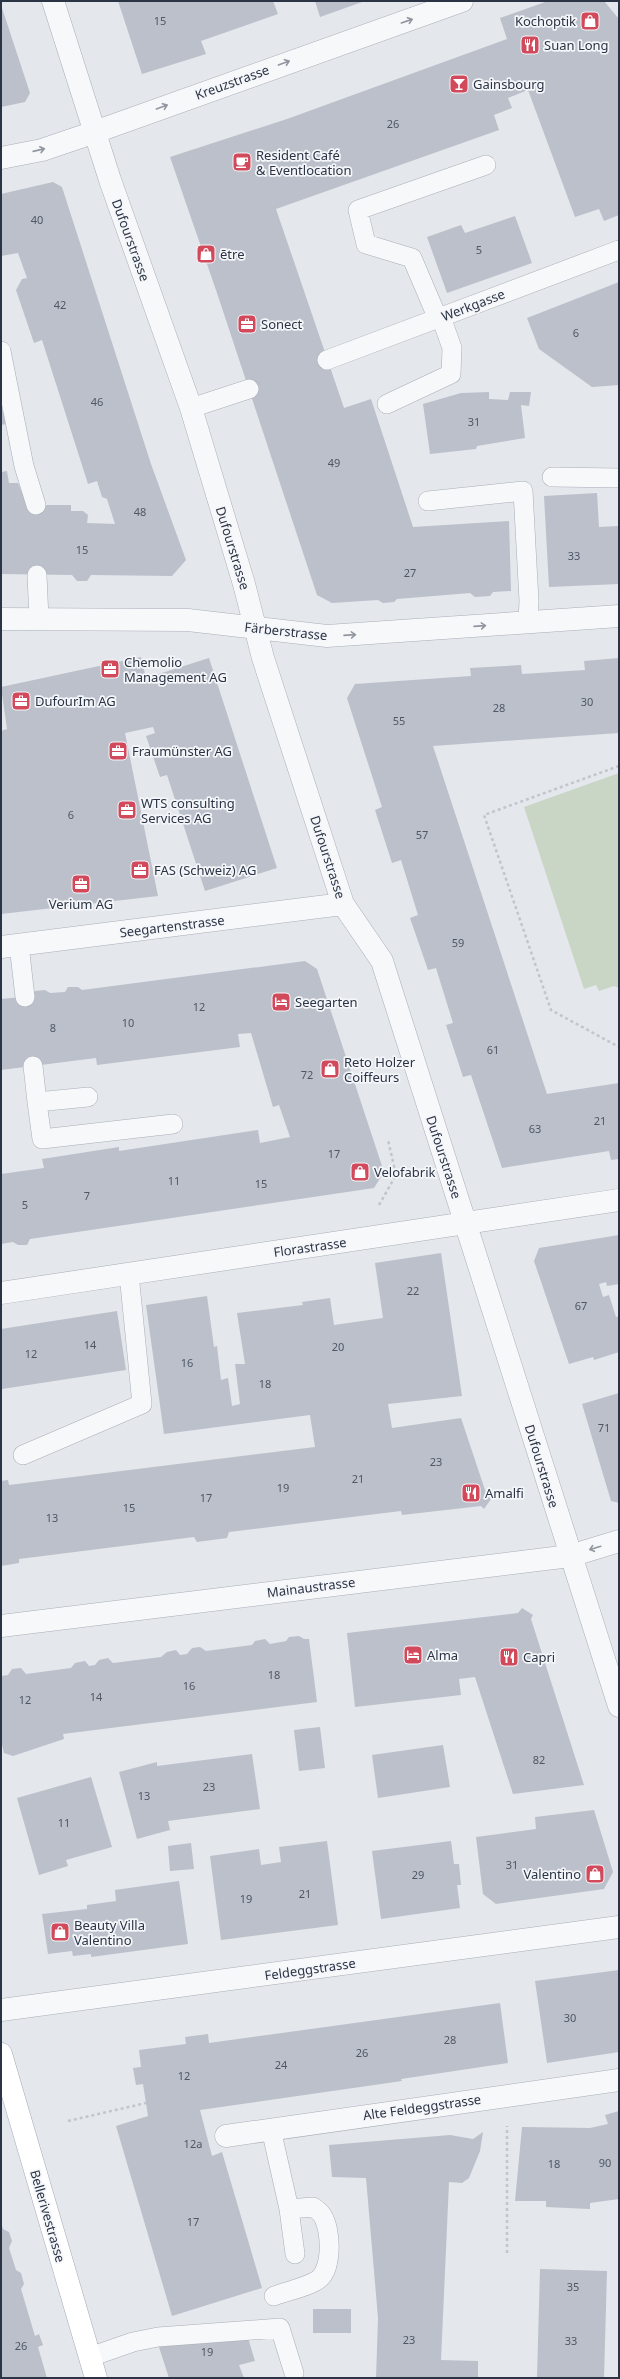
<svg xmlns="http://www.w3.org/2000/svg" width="620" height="2379" font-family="'Noto Sans',sans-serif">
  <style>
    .green { fill: #c9d6c5 }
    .building { fill: #bbc0ca }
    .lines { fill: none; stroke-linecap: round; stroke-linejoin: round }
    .lane-casing { stroke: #a9aeb7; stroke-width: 20 }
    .street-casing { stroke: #a9aeb7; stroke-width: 23 }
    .primary-casing { stroke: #a3abb8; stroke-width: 23 }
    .path { stroke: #c2c5cb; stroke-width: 2.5; stroke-dasharray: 3 3; stroke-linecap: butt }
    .lane { stroke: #f7f8fa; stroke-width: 19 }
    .street { stroke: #f7f8fa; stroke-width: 22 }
    .primary { stroke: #fff; stroke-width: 22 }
    .oneway { stroke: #9196a0 }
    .labels { text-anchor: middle; stroke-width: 3.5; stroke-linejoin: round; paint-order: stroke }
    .number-label { font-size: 11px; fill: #4f5766 }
    .poi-label { font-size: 13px; fill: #2b3445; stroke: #f4f6f9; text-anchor: start }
    .street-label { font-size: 13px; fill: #2b3445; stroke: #f4f6f9 }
  </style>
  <rect width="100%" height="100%" fill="#e4e7ec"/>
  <path class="green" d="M619 773V988L614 986 599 991 596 985 584 989 524 807Z"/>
  <path class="building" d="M118 1H273L278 14 201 41 206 54 142 74Z
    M315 1H365L320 17Z
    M548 1H604L619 19V215L604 221 599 209 575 217 528 90 508 98 512 108 494 115 499 130 276 209 344 408 371 399 413 527 509 521 511 591 493 592 490 596 475 597 470 593 397 599 394 602 383 603 378 600 332 603 317 595 217 293 170 157 287 119 507 39 500 18Z
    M1 5 30 93 25 102 1 107Z
    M53 182 62 187 151 464 186 560 172 576 91 575 87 581H77L72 575 1 574V472L7 471 9 483H18L27 505H71V511H83L88 515 87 523 115 524 107 499 102 497 97 481 88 484 42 340 34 343 16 290 22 279 27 278 18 253 1 256V194Z
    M515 216 532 263 447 293 427 237 461 225 465 233Z
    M619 282V385L592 387 539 349 527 318Z
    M489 392V399L508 400 510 392H531L529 406 521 405 525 438 477 446 476 449 430 454 423 404 461 393Z
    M1 404 6 424 1 425Z
    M597 493 599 527 619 526V584L549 587 544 496Z
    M141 657 146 678 209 658 277 868 205 891 167 775 160 777 146 736 155 733 153 727 125 733 158 896 1 914V731L7 729 1 687Z
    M619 658V733L433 746 547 1094 619 1083V1159L611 1160 609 1151 502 1168 471 1075 463 1077 446 1025 453 1023 436 968 428 970 410 918 418 915 401 860 392 863 375 810 382 807 347 698 355 684 471 676 470 668 521 665 522 674 585 670 584 661Z
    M305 961 317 969 384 1172 374 1188 30 1239 27 1245H18L13 1242 1 1244V1174L44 1168 42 1159 119 1147V1151L258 1130 260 1143 290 1137 279 1105 273 1107 251 1033 238 1034 240 1047 97 1065 96 1058 1 1070V999L32 996 35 991 45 990 50 993 65 992 68 987H78L82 990Z
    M619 1235V1284L607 1286 606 1282 599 1284 603 1297 609 1295 616 1317 619 1316V1352L594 1360 593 1357 569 1364 534 1261 539 1248Z
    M441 1253 462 1396 388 1404 392 1428 461 1418 487 1496 491 1499 484 1509 481 1506 402 1515 401 1511 229 1532 227 1538 197 1542 194 1537 19 1559V1563L1 1566V1481L8 1480 9 1485 315 1447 310 1415 164 1434 146 1305 207 1296 214 1347 217 1346 221 1380 228 1378 232 1406 240 1404 235 1364H245L237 1313 303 1305 302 1302 330 1298 334 1325 383 1318 375 1263Z
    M117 1311 126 1370 2 1389 1 1329Z
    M619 1393V1503L611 1501 582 1404Z
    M522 1608 533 1615 531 1619 584 1785 513 1794 475 1677 459 1679 461 1695 355 1707 347 1633 518 1613Z
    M299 1636 304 1639H309L317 1702 63 1734 64 1739 13 1756 4 1753 1 1740V1676L8 1675 12 1669 21 1668 26 1674 71 1668 75 1663 85 1661 89 1666 95 1665 99 1660 108 1658 113 1663 161 1657 167 1652 176 1650 180 1655 187 1654 192 1648 200 1647 206 1651 252 1645 255 1641 265 1639 270 1644 286 1641 289 1637Z
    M320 1727 325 1768 299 1771 294 1730Z
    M443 1745 450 1787 378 1798 372 1755Z
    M252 1754 260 1809 168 1821 170 1830 137 1839 119 1772 157 1762V1766Z
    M91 1777 112 1847 66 1860 68 1866 39 1875 17 1798Z
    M594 1810 613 1872 604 1889 496 1904 483 1894 476 1837 536 1829 535 1817Z
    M327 1841 338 1925 221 1940 210 1856 259 1849 261 1865 281 1862 279 1847Z
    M451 1841 454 1864H459L461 1885H457L460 1908 381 1919 372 1851Z
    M191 1843 194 1869 170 1871 168 1846Z
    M179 1881 188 1944 91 1957V1954L73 1956 72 1951 48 1954 42 1914 87 1909V1905L116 1901 115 1890Z
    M619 1970V2052L547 2063 535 1981Z
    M500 2003 508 2063 401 2079 402 2081 200 2110 212 2156 222 2152 262 2288 172 2316 116 2126 148 2116 143 2084 136 2085 133 2068 141 2067 139 2050 186 2044 185 2037 208 2034 209 2043Z
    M619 2111V2199L590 2203V2209L546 2207V2201H515L522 2127 590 2128 608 2124 605 2115Z
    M483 2132 480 2151 469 2178 462 2183 449 2182 441 2360 478 2361V2378H376L378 2318 366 2178 332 2177 329 2145 450 2135 473 2139Z
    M1 2222 3 2229 9 2232 12 2241 9 2248 16 2270 21 2273 24 2284 21 2289 35 2336 39 2334 43 2345 38 2347 47 2378H1Z
    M540 2269 607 2271 604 2378H537Z
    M313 2309H351V2333H313Z
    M248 2338 255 2361 239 2365 244 2378H169L158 2344Z"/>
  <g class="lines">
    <g class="lane-casing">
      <path id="lane" d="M438 319 412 258 366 244 358 210 486 165
        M1 351 24 466 36 505
        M327 360 619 250
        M387 404 451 374 452 348 441 317
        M191 408 249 389
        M552 477 619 478
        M428 501 523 491 529 601 528 622
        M37 575 39 619
        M19 945 25 997
        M33 1066 37 1102
        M88 1097 37 1102 42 1139 173 1124
        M23 1455 142 1404 129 1274
        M271 2129 289 2209 295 2254
        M274 2296C287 2291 304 2288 316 2281 333 2272 332 2230 322 2215 320 2212 316 2209 313 2207L289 2209
        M90 2357 133 2342 158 2337 280 2328 294 2373"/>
    </g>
    <g class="street-casing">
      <path id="street" d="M53 1 110 180 191 408 244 584 263 658 343 904 382 961 619 1706
        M1 158 42 150 95 132 462 1
        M1 619 188 620 327 636 619 616
        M1 947 343 904
        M1 1293 619 1200
        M1 1626 570 1556 619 1541
        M1 2010 619 1927
        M226 2136 619 2080"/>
    </g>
    <g class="primary-casing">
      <path id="primary" d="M1 2054 96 2378"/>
    </g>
    <path class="path" d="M619 766 484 815 551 1010 619 1047
      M379 1205 396 1175 388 1140
      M68 2121 146 2103
      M507 2253V2126"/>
    <use href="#lane" class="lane"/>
    <use href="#street" class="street"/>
    <use href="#primary" class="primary"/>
  </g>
  <defs><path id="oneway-shaft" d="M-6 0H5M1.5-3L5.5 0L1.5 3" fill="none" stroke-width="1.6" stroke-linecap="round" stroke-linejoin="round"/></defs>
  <g class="oneway">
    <use href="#oneway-shaft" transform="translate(407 21) rotate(-19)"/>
    <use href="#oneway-shaft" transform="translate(284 63) rotate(-20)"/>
    <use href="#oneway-shaft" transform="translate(162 107) rotate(-20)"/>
    <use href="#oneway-shaft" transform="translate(39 150) rotate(-13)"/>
    <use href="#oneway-shaft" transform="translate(480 626) rotate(-4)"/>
    <use href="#oneway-shaft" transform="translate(350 635) rotate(-4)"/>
    <use href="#oneway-shaft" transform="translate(595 1548) rotate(163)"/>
  </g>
  <defs>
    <g id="shop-square" transform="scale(1)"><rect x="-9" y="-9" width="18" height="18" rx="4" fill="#d1495b" stroke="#f4f6f9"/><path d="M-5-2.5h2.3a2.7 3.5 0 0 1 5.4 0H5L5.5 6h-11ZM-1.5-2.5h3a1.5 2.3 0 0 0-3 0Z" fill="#fff"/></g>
    <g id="restaurant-square" transform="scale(1)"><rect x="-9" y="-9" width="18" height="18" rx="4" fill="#d1495b" stroke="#f4f6f9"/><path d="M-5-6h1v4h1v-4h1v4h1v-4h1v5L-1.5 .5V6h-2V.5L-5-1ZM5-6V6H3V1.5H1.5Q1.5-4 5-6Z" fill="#fff"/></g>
    <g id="bar-square" transform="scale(1)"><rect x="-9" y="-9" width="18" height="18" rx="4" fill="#d1495b" stroke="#f4f6f9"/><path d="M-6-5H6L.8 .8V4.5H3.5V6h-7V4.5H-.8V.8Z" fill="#fff"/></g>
    <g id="cafe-square" transform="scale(1)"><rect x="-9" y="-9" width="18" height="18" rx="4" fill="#d1495b" stroke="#f4f6f9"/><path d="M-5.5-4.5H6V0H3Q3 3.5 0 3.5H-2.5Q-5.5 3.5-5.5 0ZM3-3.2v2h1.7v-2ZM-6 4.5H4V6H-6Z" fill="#fff"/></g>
    <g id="office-square" transform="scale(1)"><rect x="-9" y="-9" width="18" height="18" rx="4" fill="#d1495b" stroke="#f4f6f9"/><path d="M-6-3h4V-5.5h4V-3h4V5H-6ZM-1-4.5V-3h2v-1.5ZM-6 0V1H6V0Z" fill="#fff"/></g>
    <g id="hotel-square" transform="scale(1)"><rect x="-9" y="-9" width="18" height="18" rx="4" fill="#d1495b" stroke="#f4f6f9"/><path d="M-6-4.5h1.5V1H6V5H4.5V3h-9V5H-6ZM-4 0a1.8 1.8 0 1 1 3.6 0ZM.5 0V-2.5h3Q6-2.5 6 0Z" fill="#fff"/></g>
  </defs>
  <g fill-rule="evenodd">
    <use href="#shop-square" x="590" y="21"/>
    <use href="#restaurant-square" x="530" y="45"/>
    <use href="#bar-square" x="459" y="84"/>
    <use href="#cafe-square" x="242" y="162"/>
    <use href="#shop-square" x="206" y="254"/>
    <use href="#office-square" x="247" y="324"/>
    <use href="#office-square" x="110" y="669"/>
    <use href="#office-square" x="21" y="701"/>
    <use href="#office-square" x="118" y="751"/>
    <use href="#office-square" x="127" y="810"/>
    <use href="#office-square" x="140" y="870"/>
    <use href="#office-square" x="81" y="884"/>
    <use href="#hotel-square" x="281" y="1002"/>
    <use href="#shop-square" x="330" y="1069"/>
    <use href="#shop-square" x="360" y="1172"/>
    <use href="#restaurant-square" x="471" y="1493"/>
    <use href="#hotel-square" x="413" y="1655"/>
    <use href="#restaurant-square" x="509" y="1657"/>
    <use href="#shop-square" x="595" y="1874"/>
    <use href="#shop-square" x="60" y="1932"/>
  </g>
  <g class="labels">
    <g class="number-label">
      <text x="160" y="25">15</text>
      <text x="393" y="128">26</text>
      <text x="37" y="224">40</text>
      <text x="479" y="254">5</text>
      <text x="60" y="309">42</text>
      <text x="576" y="337">6</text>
      <text x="97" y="406">46</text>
      <text x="474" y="426">31</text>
      <text x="334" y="467">49</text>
      <text x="140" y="516">48</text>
      <text x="82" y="554">15</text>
      <text x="574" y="560">33</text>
      <text x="410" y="577">27</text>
      <text x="587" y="706">30</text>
      <text x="499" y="712">28</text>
      <text x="399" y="725">55</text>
      <text x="71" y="819">6</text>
      <text x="422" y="839">57</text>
      <text x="458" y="947">59</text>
      <text x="199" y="1011">12</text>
      <text x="128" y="1027">10</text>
      <text x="53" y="1032">8</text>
      <text x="493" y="1054">61</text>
      <text x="307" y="1079">72</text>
      <text x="600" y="1125">21</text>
      <text x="535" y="1133">63</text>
      <text x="334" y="1158">17</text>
      <text x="174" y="1185">11</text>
      <text x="261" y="1188">15</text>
      <text x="87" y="1200">7</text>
      <text x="25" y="1209">5</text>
      <text x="413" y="1295">22</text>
      <text x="581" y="1310">67</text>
      <text x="90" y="1349">14</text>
      <text x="338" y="1351">20</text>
      <text x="31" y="1358">12</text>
      <text x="187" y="1367">16</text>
      <text x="265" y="1388">18</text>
      <text x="604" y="1432">71</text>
      <text x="436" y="1466">23</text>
      <text x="358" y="1483">21</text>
      <text x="283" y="1492">19</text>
      <text x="206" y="1502">17</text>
      <text x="129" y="1512">15</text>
      <text x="52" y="1522">13</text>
      <text x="274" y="1679">18</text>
      <text x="189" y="1690">16</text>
      <text x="96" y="1701">14</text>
      <text x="25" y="1704">12</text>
      <text x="539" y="1764">82</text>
      <text x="209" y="1791">23</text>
      <text x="144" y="1800">13</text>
      <text x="64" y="1827">11</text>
      <text x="512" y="1869">31</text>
      <text x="418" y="1879">29</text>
      <text x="305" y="1898">21</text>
      <text x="246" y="1903">19</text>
      <text x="570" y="2022">30</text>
      <text x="450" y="2044">28</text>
      <text x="362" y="2057">26</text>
      <text x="281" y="2069">24</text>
      <text x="184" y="2080">12</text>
      <text x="193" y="2148">12a</text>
      <text x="605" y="2167">90</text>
      <text x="554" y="2168">18</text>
      <text x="193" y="2226">17</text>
      <text x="573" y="2291">35</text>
      <text x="409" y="2344">23</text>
      <text x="571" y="2345">33</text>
      <text x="21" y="2350">26</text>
      <text x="207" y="2356">19</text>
    </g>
    <g class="poi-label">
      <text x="576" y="26" text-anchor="end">Kochoptik</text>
      <text x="544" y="50">Suan Long</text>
      <text x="473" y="89">Gainsbourg</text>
      <text x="256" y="160">Resident Café<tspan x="256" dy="15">&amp; Eventlocation</tspan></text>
      <text x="220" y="259">ētre</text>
      <text x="261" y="329">Sonect</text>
      <text x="124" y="667">Chemolio<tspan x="124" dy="15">Management AG</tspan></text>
      <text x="35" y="706">DufourIm AG</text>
      <text x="132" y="756">Fraumünster AG</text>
      <text x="141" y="808">WTS consulting<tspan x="141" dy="15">Services AG</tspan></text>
      <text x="154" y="875">FAS (Schweiz) AG</text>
      <text x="81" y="909" text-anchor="middle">Verium AG</text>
      <text x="295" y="1007">Seegarten</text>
      <text x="344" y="1067">Reto Holzer<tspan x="344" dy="15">Coiffeurs</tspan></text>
      <text x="374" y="1177">Velofabrik</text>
      <text x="485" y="1498">Amalfi</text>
      <text x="427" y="1660">Alma</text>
      <text x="523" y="1662">Capri</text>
      <text x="581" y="1879" text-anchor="end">Valentino</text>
      <text x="74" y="1930">Beauty Villa<tspan x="74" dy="15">Valentino</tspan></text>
    </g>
    <g class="street-label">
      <text transform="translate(232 82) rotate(-20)" y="5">Kreuzstrasse</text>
      <text transform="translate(131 240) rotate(70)" y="5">Dufourstrasse</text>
      <text transform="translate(473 305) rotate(-21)" y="5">Werkgasse</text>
      <text transform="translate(233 548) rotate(73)" y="5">Dufourstrasse</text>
      <text transform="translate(286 631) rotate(6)" y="5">Färberstrasse</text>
      <text transform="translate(328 857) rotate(72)" y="5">Dufourstrasse</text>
      <text transform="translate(172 926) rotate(-7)" y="5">Seegartenstrasse</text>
      <text transform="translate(444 1157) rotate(72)" y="5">Dufourstrasse</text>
      <text transform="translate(310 1247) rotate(-8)" y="5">Florastrasse</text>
      <text transform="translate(542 1466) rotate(73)" y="5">Dufourstrasse</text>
      <text transform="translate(311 1587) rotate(-7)" y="5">Mainaustrasse</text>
      <text transform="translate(310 1969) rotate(-8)" y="5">Feldeggstrasse</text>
      <text transform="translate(422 2107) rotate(-8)" y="5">Alte Feldeggstrasse</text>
      <text transform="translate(48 2216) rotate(74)" y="5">Bellerivestrasse</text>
    </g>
  </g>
  <rect width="620" height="2379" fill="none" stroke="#2b3445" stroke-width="4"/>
</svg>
